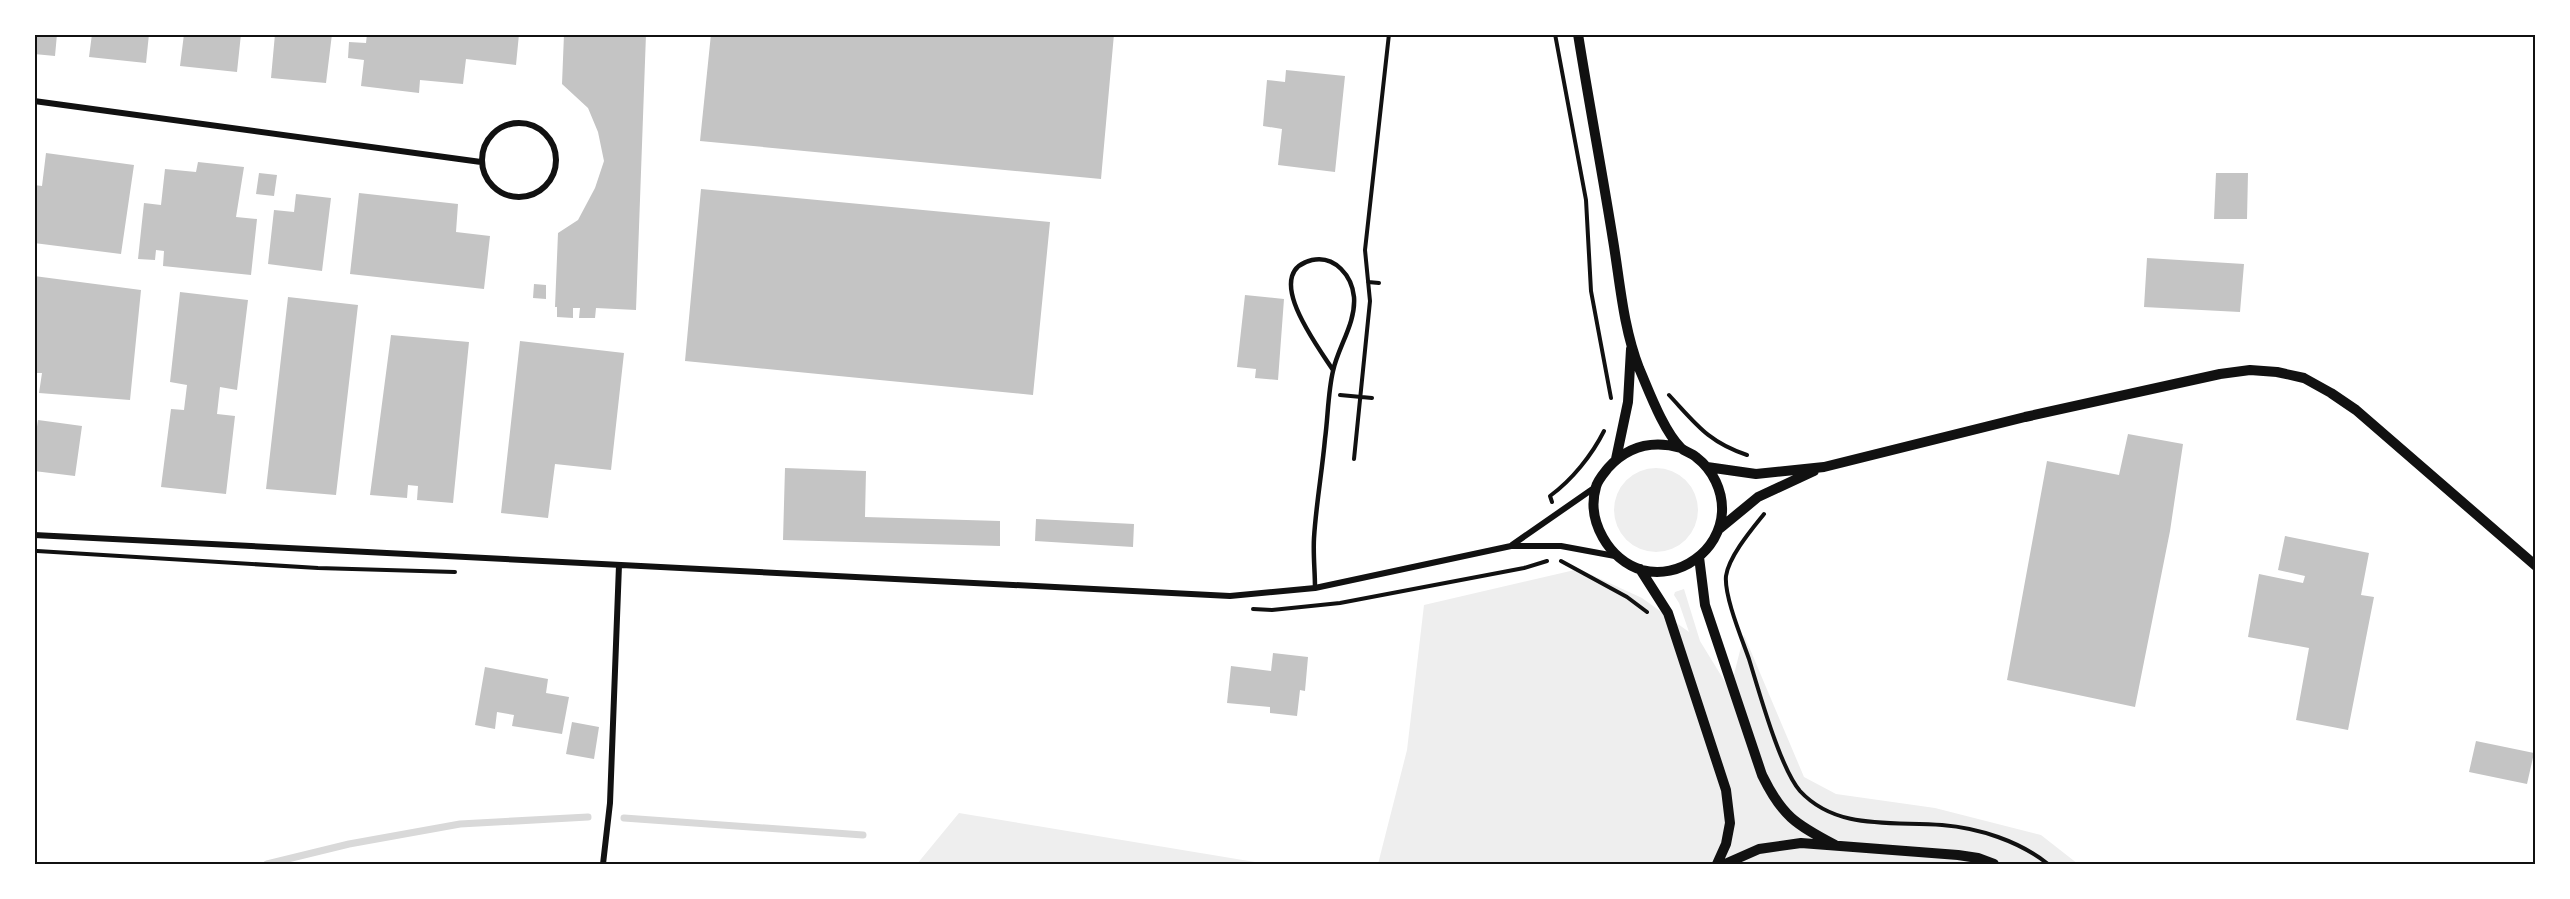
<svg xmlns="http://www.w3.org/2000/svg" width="2570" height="899" font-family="'Open Sans',sans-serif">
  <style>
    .green { fill: #eee }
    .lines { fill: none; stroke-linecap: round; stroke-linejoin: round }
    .stream { stroke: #d9d9d9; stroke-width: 7 }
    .building { fill: #c4c4c4 }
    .path { stroke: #111; stroke-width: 4 }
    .service { stroke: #111; stroke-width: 4.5 }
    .minor { stroke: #111; stroke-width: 6 }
    .tertiary { stroke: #111; stroke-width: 10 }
    .neatline { fill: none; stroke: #111; stroke-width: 2 }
  </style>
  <rect width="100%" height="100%" fill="#fff"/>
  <path class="green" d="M1614 510a42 42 0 1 1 84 0a42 42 0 1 1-84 0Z
    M1579 569 1642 598 1689 632 1679 603 1674 595 1675 592 1684 589 1700 641 1730 690 1744 635 1804 777 1836 794 1935 808 2041 835 2078 864H1378L1407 750 1424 605Z
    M959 813 1267 864H917Z"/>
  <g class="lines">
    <path class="stream" d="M624 818 863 835
      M267 864 349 844 460 824 588 817"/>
  </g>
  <path class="building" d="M34 34H57L55 56 34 54Z
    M92 34H149L146 63 89 57Z
    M184 34H241L237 72 180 66Z
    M275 34H332L326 83 271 78Z
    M367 34H519L516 65 466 59 463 84 420 80 419 93 361 86 364 60 348 58 349 42 366 43Z
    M564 34H646L636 310 596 308 595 318H579L580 308H573V318L557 317V307H555L558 233 578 220 595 188 604 161 598 132 588 108 562 84Z
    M711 34H1114L1101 179 700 141Z
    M1286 70 1345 76 1335 172 1278 165 1282 129 1263 126 1267 80 1285 82Z
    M46 153 134 165 121 254 34 243V185L42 186Z
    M198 162 244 167 236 217 257 219 251 275 163 266 164 251 156 250 155 260 138 259 144 203 161 205 165 169 196 172Z
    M259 173 277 175 274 196 256 194Z
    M2216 173H2248L2247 219H2214Z
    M701 189 1050 222 1033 395 685 361Z
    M359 193 458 204 456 232 490 236 484 289 350 274Z
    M296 194 331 198 322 271 268 264 274 210 294 212Z
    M2147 258 2244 264 2240 312 2144 307Z
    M34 276 141 290 130 400 39 393 42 373H34Z
    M534 284 546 285V299L533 298Z
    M180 292 248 300 237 390 220 387 217 414 235 416 226 494 161 487 171 409 184 410 187 385 170 382Z
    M1245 295 1284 299 1278 380 1255 378 1256 369 1237 367Z
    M288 297 358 305 336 495 266 489Z
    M391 335 469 342 453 503 417 500 418 486 408 485 407 498 370 495Z
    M520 341 624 353 611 470 555 464 548 518 501 513Z
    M38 420 82 426 75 476 34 471V447Z
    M2128 434 2183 444 2170 531 2135 707 2007 680 2047 461 2119 475Z
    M785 468 866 471 865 517 1000 521V546L783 540Z
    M1036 519 1134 524 1133 547 1035 541Z
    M2285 536 2369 553 2361 595 2374 597 2348 730 2296 720 2309 648 2248 637 2259 574 2303 583 2305 576 2278 570Z
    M1273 653 1308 657 1305 691 1300 690 1297 716 1270 713V707L1227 703 1231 666 1271 671Z
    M485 667 548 679 546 693 569 697 562 734 512 726 514 715 497 712 495 729 475 725Z
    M572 722 599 727 594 759 566 754Z
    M2476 741 2534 753 2527 784 2469 772Z"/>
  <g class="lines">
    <path class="path" d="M1555 34 1586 200 1591 291 1611 398
      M1368 282 1379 283
      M1340 395 1372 398
      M1669 395C1696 424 1708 442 1747 455
      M1354 459 1370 301 1365 250 1389 34
      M1552 502 1550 496C1572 480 1592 455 1604 431
      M1764 514C1752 529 1729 556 1726 576 1724 596 1742 639 1749 659 1759 691 1780 768 1800 791 1837 831 1893 821 1942 825 1979 828 2019 841 2048 864
      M37 551 318 568 455 572
      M1561 561 1627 597 1647 612
      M1253 609 1272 610 1340 603 1524 568 1547 561"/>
    <path class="service" d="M1315 588C1315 571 1313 555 1314 538 1316 505 1322 472 1325 439 1328 417 1328 392 1333 371 1338 347 1356 323 1354 297 1352 276 1335 255 1312 260 1260 272 1319 348 1333 370"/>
    <path class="minor" d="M34 101 481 162
      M482 160a37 37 0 1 1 74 0a37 37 0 1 1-74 0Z
      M34 535 1230 596 1315 588 1511 546H1561L1615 556
      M1512 545 1594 488
      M603 864 610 803 619 565"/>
    <path class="tertiary" d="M1578 34C1589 103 1602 171 1613 240 1620 282 1623 327 1639 368 1649 391 1663 430 1681 448 1685 452 1692 453 1696 457 1713 470 1723 491 1722 512 1720 551 1679 580 1642 570 1609 560 1586 521 1596 487 1597 481 1604 473 1608 468 1628 446 1653 440 1681 448
      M1616 459 1628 402 1631 349
      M1707 467 1756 474 1824 467 2025 417 2220 374 2250 370 2277 372 2304 378 2331 393 2356 410 2536 566
      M1718 530 1758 497 1814 471
      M1699 557 1705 605 1762 775C1782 816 1795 824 1835 845
      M1640 569 1668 613 1726 790 1730 823 1726 844 1717 864
      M1725 864 1759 849 1801 843 1958 855 1978 858 1994 864"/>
  </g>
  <rect width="2570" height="899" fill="none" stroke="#ffffff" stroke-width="72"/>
  <rect x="36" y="36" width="2498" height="827" class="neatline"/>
</svg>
